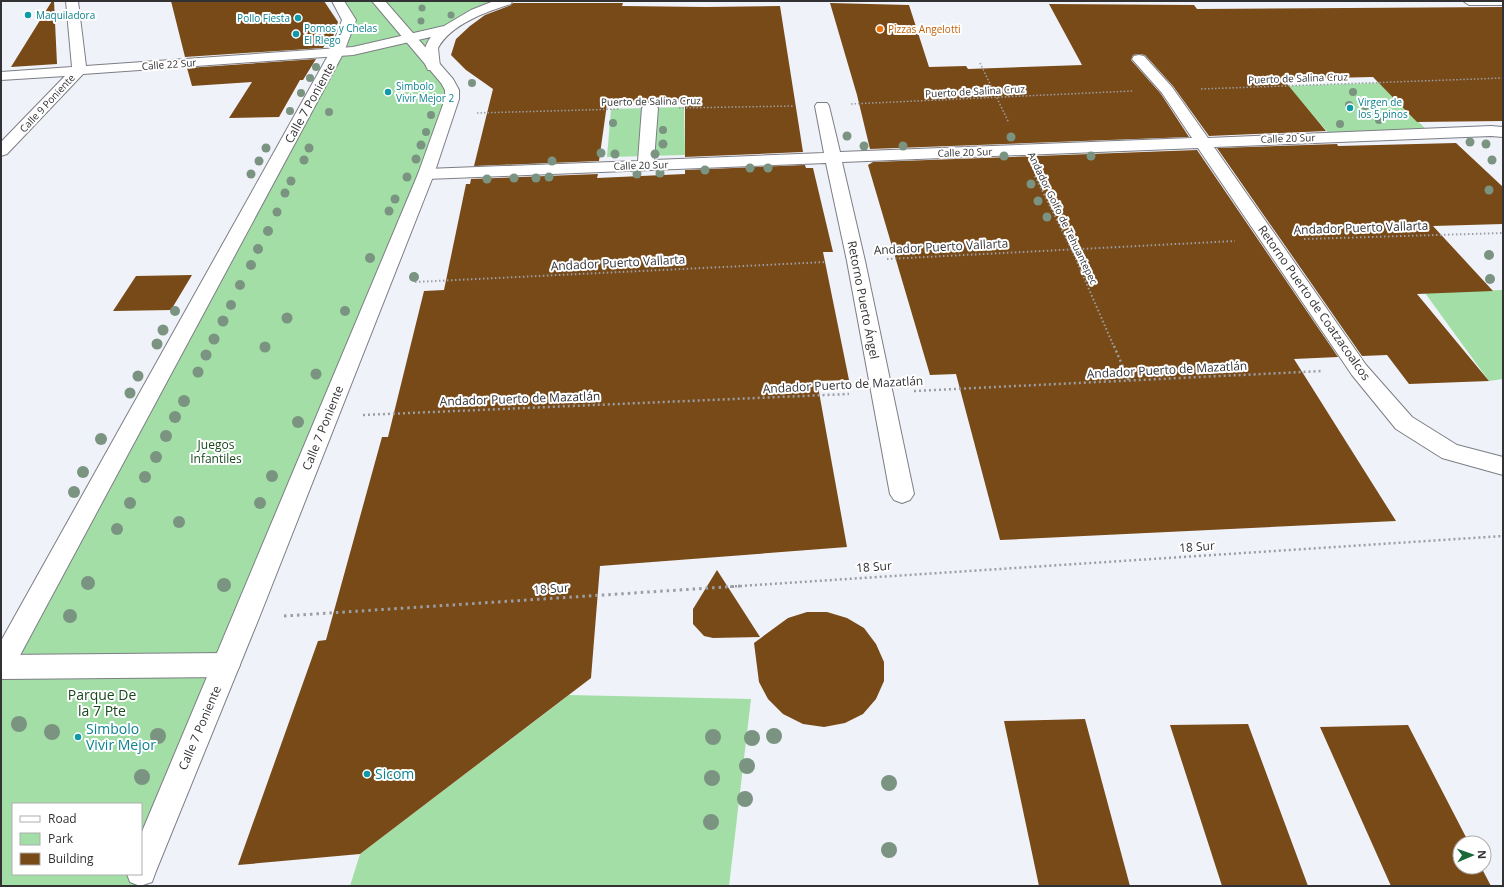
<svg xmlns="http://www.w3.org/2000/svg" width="1504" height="887" font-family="'Open Sans',sans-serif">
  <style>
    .green { fill: #a2dea5 }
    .building { fill: #784a18 }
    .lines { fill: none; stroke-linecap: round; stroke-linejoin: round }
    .street-casing { stroke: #7d7e85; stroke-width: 2 }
    .secondary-casing { stroke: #7d7e85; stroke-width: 2 }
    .path-far3 { stroke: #9c9ea3; stroke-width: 1.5; stroke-dasharray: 1.5 2; stroke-linecap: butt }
    .path-far2 { stroke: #9c9ea3; stroke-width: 2; stroke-dasharray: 1.5 2.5; stroke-linecap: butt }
    .path-far1 { stroke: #9c9ea3; stroke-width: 2.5; stroke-dasharray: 2 3; stroke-linecap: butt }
    .path { stroke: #9c9ea3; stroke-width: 3; stroke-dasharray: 2.5 4; stroke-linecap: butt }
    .street { fill: #fff; fill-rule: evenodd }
    .secondary { fill: #fff; fill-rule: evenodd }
    .tree { fill: #7a9481 }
    .culture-dot { fill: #0f9aa8; stroke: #fff; stroke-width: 1.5 }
    .food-dot { fill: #e8710a; stroke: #fff; stroke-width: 1.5 }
    .labels { text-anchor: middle; stroke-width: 4; stroke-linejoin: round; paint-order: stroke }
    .far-culture-label { font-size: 10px; fill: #0d838f; stroke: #fff; text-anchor: start }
    .far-food-label { font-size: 10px; fill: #c56008; stroke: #fff; text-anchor: start }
    .far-street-label { font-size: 10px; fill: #323235; stroke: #fff }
    .street-label { font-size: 12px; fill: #323235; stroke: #fff }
    .park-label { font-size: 12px; fill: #19471e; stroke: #fff }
    .near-park-label { font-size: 14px; fill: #19471e; stroke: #fff }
    .near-culture-label { font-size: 14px; fill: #0d838f; stroke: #fff; text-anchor: start }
  </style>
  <rect width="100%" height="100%" fill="#f0f2f9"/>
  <path class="green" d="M339 1H506L479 11 431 47 452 90 141 871V804H13V874H140L135 886H1V679L350 20Z
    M1379 83 1431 134 1332 137 1288 86Z
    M684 107 685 155 607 157 611 109Z
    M1502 290 1503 379 1489 381 1425 293Z
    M569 695 751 699 729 886H350L360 854Z"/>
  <path class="building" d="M52 1H54L57 64 11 67Z
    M171 1H324L338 22 331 43H326L323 48 185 57Z
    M513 3H623L622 6 706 7 780 6 803 152 685 157V102L607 104 599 161 474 166 493 89 466 70 451 55 456 39 470 26 485 15 511 5Z
    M830 3 909 5 929 67 966 66 968 69 1082 65 1049 4 1194 5 1197 9 1503 7V121L1417 122 1373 77 1283 79 1326 131 1209 136 1173 86 1145 55 1139 54 1133 55 1131 60 1161 94 1189 137 870 149 857 95Z
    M316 59 303 80H300L279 117 229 118 252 82 192 86 187 68Z
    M1456 143 1503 187V224L1433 226 1493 291 1417 294 1489 381 1409 384 1387 355 1362 356 1217 148 1337 144 1338 146Z
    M1197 150 1338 357 1294 359 1396 521 1000 540 956 374 930 375 868 165 873 162Z
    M805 165 806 168H813L833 252H823L849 380 817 381 847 547 600 566 591 678 360 854 238 865 318 641 326 640 382 437H388L424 291 444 290 466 184H470L471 179 598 174 597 178 685 174V170Z
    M192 275 171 310 113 311 136 276Z
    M717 570 760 637 713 638 704 636 693 624V609Z
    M807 612H827L847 618 864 628 876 644 884 662V681L876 699 863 714 845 723 824 727 803 724 783 714 768 699 759 682 754 643 788 618Z
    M1085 719 1130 886H1039L1004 721Z
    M1248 724 1308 886H1222L1170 725Z
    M1408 725 1469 843H1460V867H1481L1491 886H1391L1320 727Z"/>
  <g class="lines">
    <g class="street-casing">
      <path id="street" d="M66 1H78L86 66 353 47 444 26 471 10 494 1H512L511 4C486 12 451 24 438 48L440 67 438 70H428C421 59 424 46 431 37L353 55 83 74 7 154 1 156V142L65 76 1 80V72L72 67Z
        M1463 1H1503V5H1469Z
        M1139 55 1144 56 1172 87 1208 138 1491 126 1503 127V137L1491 136 1214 147 1366 365 1412 417 1457 445 1503 457V475L1442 458 1396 429 1352 375 1198 148 842 162 865 261 914 494 910 500 902 503 894 500 890 494 847 261 826 163 426 179 420 177 418 174 420 171 426 169 638 161 642 108 645 105H655L658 108 654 160 824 153 815 106 817 103H827L829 106 840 152 1192 138 1162 93 1132 59 1134 56Z
        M227 653 236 657 240 665 236 673 227 677 1 679V655Z"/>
    </g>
    <g class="secondary-casing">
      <path id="secondary" d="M332 1H344L356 20 344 52 10 674 1 678V641L330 52 342 20Z
        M372 1H385L453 79 459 90V99L434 174 259 618 156 871 152 882 140 886 130 882 127 874H141V834L418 174 445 99V90L441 83Z"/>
    </g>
    <path class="path-far3" d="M980 63 1009 123
      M1201 89 1503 78
      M851 104 1132 91
      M679 108 794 106
      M477 113 620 109"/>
    <path class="path-far2" d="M1035 176 1072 250 1114 347
      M1304 239 1503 233
      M887 259 1235 241
      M415 282 826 262"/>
    <path class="path-far1" d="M1114 346 1129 381
      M914 391 1323 371
      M363 415 849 394
      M725 587 1503 536"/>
    <path class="path" d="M284 616 740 586"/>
    <use href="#street" class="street"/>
    <use href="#secondary" class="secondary"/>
  </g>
  <g class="tree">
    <circle cx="422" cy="8" r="3.5"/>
    <circle cx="451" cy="15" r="3.5"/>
    <circle cx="421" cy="21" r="3.5"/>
    <circle cx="316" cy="67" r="4"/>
    <circle cx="310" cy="78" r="4"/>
    <circle cx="472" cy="83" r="4"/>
    <circle cx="1353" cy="92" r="4"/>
    <circle cx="301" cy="93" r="4"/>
    <circle cx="1349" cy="105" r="4"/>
    <circle cx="1365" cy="106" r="4"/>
    <circle cx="290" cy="111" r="4"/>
    <circle cx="329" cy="112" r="4"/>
    <circle cx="431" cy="115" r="4"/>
    <circle cx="1379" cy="120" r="4"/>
    <circle cx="613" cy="123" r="4"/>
    <circle cx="1340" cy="124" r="4"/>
    <circle cx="663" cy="130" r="4"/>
    <circle cx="426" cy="132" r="4"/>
    <circle cx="847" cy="136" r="4.5"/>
    <circle cx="1011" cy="137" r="4.5"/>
    <circle cx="1470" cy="142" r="4.5"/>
    <circle cx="663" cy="144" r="4.5"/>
    <circle cx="1486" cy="144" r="4.5"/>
    <circle cx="421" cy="145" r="4.5"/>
    <circle cx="864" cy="146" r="4.5"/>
    <circle cx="903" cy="146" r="4.5"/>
    <circle cx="266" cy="148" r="4.5"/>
    <circle cx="309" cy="148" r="4.5"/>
    <circle cx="601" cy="153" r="4.5"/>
    <circle cx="615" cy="154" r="4.5"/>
    <circle cx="655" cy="154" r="4.5"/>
    <circle cx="1004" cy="156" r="4.5"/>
    <circle cx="1091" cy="156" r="4.5"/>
    <circle cx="416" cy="159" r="4.5"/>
    <circle cx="304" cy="160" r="4.5"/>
    <circle cx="1492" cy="160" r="4.5"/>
    <circle cx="259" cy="161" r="4.5"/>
    <circle cx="552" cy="161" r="4.5"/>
    <circle cx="750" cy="168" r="4.5"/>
    <circle cx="768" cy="168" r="4.5"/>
    <circle cx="705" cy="170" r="4.5"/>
    <circle cx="660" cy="173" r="4.5"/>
    <circle cx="251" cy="174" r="4.5"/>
    <circle cx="637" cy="174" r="4.5"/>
    <circle cx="407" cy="177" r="4.5"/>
    <circle cx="549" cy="177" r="4.5"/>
    <circle cx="514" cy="178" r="4.5"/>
    <circle cx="536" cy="178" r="4.5"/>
    <circle cx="487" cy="179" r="4.5"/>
    <circle cx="291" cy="181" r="4.5"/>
    <circle cx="1031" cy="184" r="4.5"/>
    <circle cx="1489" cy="190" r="4.5"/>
    <circle cx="285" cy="193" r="4.5"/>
    <circle cx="395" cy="199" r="4.5"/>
    <circle cx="1038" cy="201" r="4.5"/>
    <circle cx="389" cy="211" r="4.5"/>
    <circle cx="277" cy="212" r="4.5"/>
    <circle cx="1047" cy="217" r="4.5"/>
    <circle cx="268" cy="231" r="5"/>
    <circle cx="258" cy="249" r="5"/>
    <circle cx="1489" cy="255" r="5"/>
    <circle cx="370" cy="258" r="5"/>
    <circle cx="251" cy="265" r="5"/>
    <circle cx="414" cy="277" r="5"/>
    <circle cx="1490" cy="279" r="5"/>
    <circle cx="240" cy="285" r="5"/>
    <circle cx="231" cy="305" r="5"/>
    <circle cx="175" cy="311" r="5"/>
    <circle cx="345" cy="311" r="5"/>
    <circle cx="287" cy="318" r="5.5"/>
    <circle cx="223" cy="321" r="5.5"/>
    <circle cx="163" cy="330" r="5.5"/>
    <circle cx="214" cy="339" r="5.5"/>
    <circle cx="157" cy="344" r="5.5"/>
    <circle cx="265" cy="347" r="5.5"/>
    <circle cx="206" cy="355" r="5.5"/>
    <circle cx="198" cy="372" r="5.5"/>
    <circle cx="316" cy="374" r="5.5"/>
    <circle cx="138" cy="376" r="5.5"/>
    <circle cx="130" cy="393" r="5.5"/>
    <circle cx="184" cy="401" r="6"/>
    <circle cx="175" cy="417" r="6"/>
    <circle cx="298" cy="422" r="6"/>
    <circle cx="166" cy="436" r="6"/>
    <circle cx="101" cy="439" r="6"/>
    <circle cx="156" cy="457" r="6"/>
    <circle cx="83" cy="472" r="6"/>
    <circle cx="272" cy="476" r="6"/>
    <circle cx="145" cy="477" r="6"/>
    <circle cx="74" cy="492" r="6"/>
    <circle cx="130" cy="503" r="6"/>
    <circle cx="260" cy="503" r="6"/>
    <circle cx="179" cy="522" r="6"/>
    <circle cx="117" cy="529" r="6"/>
    <circle cx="88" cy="583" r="7"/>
    <circle cx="224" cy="585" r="7"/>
    <circle cx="70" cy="616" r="7"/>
    <circle cx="19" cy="724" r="8"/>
    <circle cx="52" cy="732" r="8"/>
    <circle cx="158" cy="736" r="8"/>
    <circle cx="774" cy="736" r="8"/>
    <circle cx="713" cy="737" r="8"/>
    <circle cx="752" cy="738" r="8"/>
    <circle cx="747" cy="766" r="8"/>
    <circle cx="142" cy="777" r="8"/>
    <circle cx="712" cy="778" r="8"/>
    <circle cx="889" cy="783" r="8"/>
    <circle cx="745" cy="799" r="8"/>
    <circle cx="711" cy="822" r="8"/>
    <circle cx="889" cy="850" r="8"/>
  </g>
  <g class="culture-dot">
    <circle cx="28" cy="15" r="4"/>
    <circle cx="298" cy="18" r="4"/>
    <circle cx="296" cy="34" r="4"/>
    <circle cx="388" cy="92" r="4"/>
    <circle cx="1350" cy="108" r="4"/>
    <circle cx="78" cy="737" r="4"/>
    <circle cx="367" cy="774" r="4"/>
  </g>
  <circle class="food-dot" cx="880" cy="29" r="4"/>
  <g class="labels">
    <g class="far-culture-label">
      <text x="36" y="19">Maquiladora</text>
      <text x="290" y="22" text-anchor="end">Pollo Fiesta</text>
      <text x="304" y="32">Pomos y Chelas<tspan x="304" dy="12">El RIego</tspan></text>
      <text x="396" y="90">Simbolo<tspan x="396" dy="12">Vivir Mejor 2</tspan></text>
      <text x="1358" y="106">Virgen de<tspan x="1358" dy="12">los 5 pinos</tspan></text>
    </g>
    <g class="far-food-label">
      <text x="888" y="33">Pizzas Angelotti</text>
    </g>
    <g class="far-street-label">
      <text transform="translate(169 64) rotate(-4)" y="4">Calle 22 Sur</text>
      <text transform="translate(1298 78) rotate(-2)" y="4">Puerto de Salina Cruz</text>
      <text transform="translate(975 91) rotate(-3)" y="4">Puerto de Salina Cruz</text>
      <text transform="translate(651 101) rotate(-1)" y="4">Puerto de Salina Cruz</text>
      <text transform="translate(47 103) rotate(-47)" y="4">Calle 9 Poniente</text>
      <text transform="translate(1288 138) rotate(-2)" y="4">Calle 20 Sur</text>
      <text transform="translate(965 152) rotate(-2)" y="4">Calle 20 Sur</text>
      <text transform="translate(641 165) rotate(-2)" y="4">Calle 20 Sur</text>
      <text transform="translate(1063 218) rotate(64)" y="4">Andador Golfo de Tehuantepec</text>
    </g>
    <g class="street-label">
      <text transform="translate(310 103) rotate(-61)" y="4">Calle 7 Poniente</text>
      <text transform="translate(1361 228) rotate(-2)" y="4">Andador Puerto Vallarta</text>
      <text transform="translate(941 247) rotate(-3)" y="4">Andador Puerto Vallarta</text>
      <text transform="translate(618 263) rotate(-3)" y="4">Andador Puerto Vallarta</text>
      <text transform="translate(863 300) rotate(79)" y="4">Retorno Puerto Ángel</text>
      <text transform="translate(1314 303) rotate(55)" y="4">Retorno Puerto de Coatzacoalcos</text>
      <text transform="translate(1167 370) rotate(-3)" y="4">Andador Puerto de Mazatlán</text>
      <text transform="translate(843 385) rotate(-3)" y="4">Andador Puerto de Mazatlán</text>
      <text transform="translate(520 399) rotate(-2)" y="4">Andador Puerto de Mazatlán</text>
      <text transform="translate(323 428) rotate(-68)" y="4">Calle 7 Poniente</text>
      <text transform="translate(1197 547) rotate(-4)" y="4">18 Sur</text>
      <text transform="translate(874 567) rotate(-4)" y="4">18 Sur</text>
      <text transform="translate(551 589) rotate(-4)" y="4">18 Sur</text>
      <text transform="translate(200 728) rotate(-67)" y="4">Calle 7 Poniente</text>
    </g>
    <g class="park-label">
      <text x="216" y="449">Juegos<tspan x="216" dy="14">Infantiles</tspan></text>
    </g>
    <g class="near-park-label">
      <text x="102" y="700">Parque De<tspan x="102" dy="16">la 7 Pte</tspan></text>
    </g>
    <g class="near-culture-label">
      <text x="86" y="734">Simbolo<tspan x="86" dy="16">Vivir Mejor</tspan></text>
      <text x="375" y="779">Sicom</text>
    </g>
  </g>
  <rect width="1504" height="887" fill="none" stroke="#323235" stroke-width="4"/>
  <rect x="12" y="803" width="130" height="72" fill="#ffffff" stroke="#adadae"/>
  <rect x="20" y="816" width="20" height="6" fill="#ffffff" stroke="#adadae"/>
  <text x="48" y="823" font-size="12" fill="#323235">Road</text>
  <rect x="20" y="833" width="20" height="12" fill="#a2dea5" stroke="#adadae"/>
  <text x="48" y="843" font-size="12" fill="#323235">Park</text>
  <rect x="20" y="853" width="20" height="12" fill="#784a18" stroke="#adadae"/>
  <text x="48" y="863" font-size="12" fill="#323235">Building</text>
  <g transform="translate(1472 855) rotate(88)"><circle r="19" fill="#ffffff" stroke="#adadae"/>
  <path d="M0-3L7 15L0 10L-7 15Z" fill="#196838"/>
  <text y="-6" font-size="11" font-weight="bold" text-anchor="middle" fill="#323235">N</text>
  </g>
</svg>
